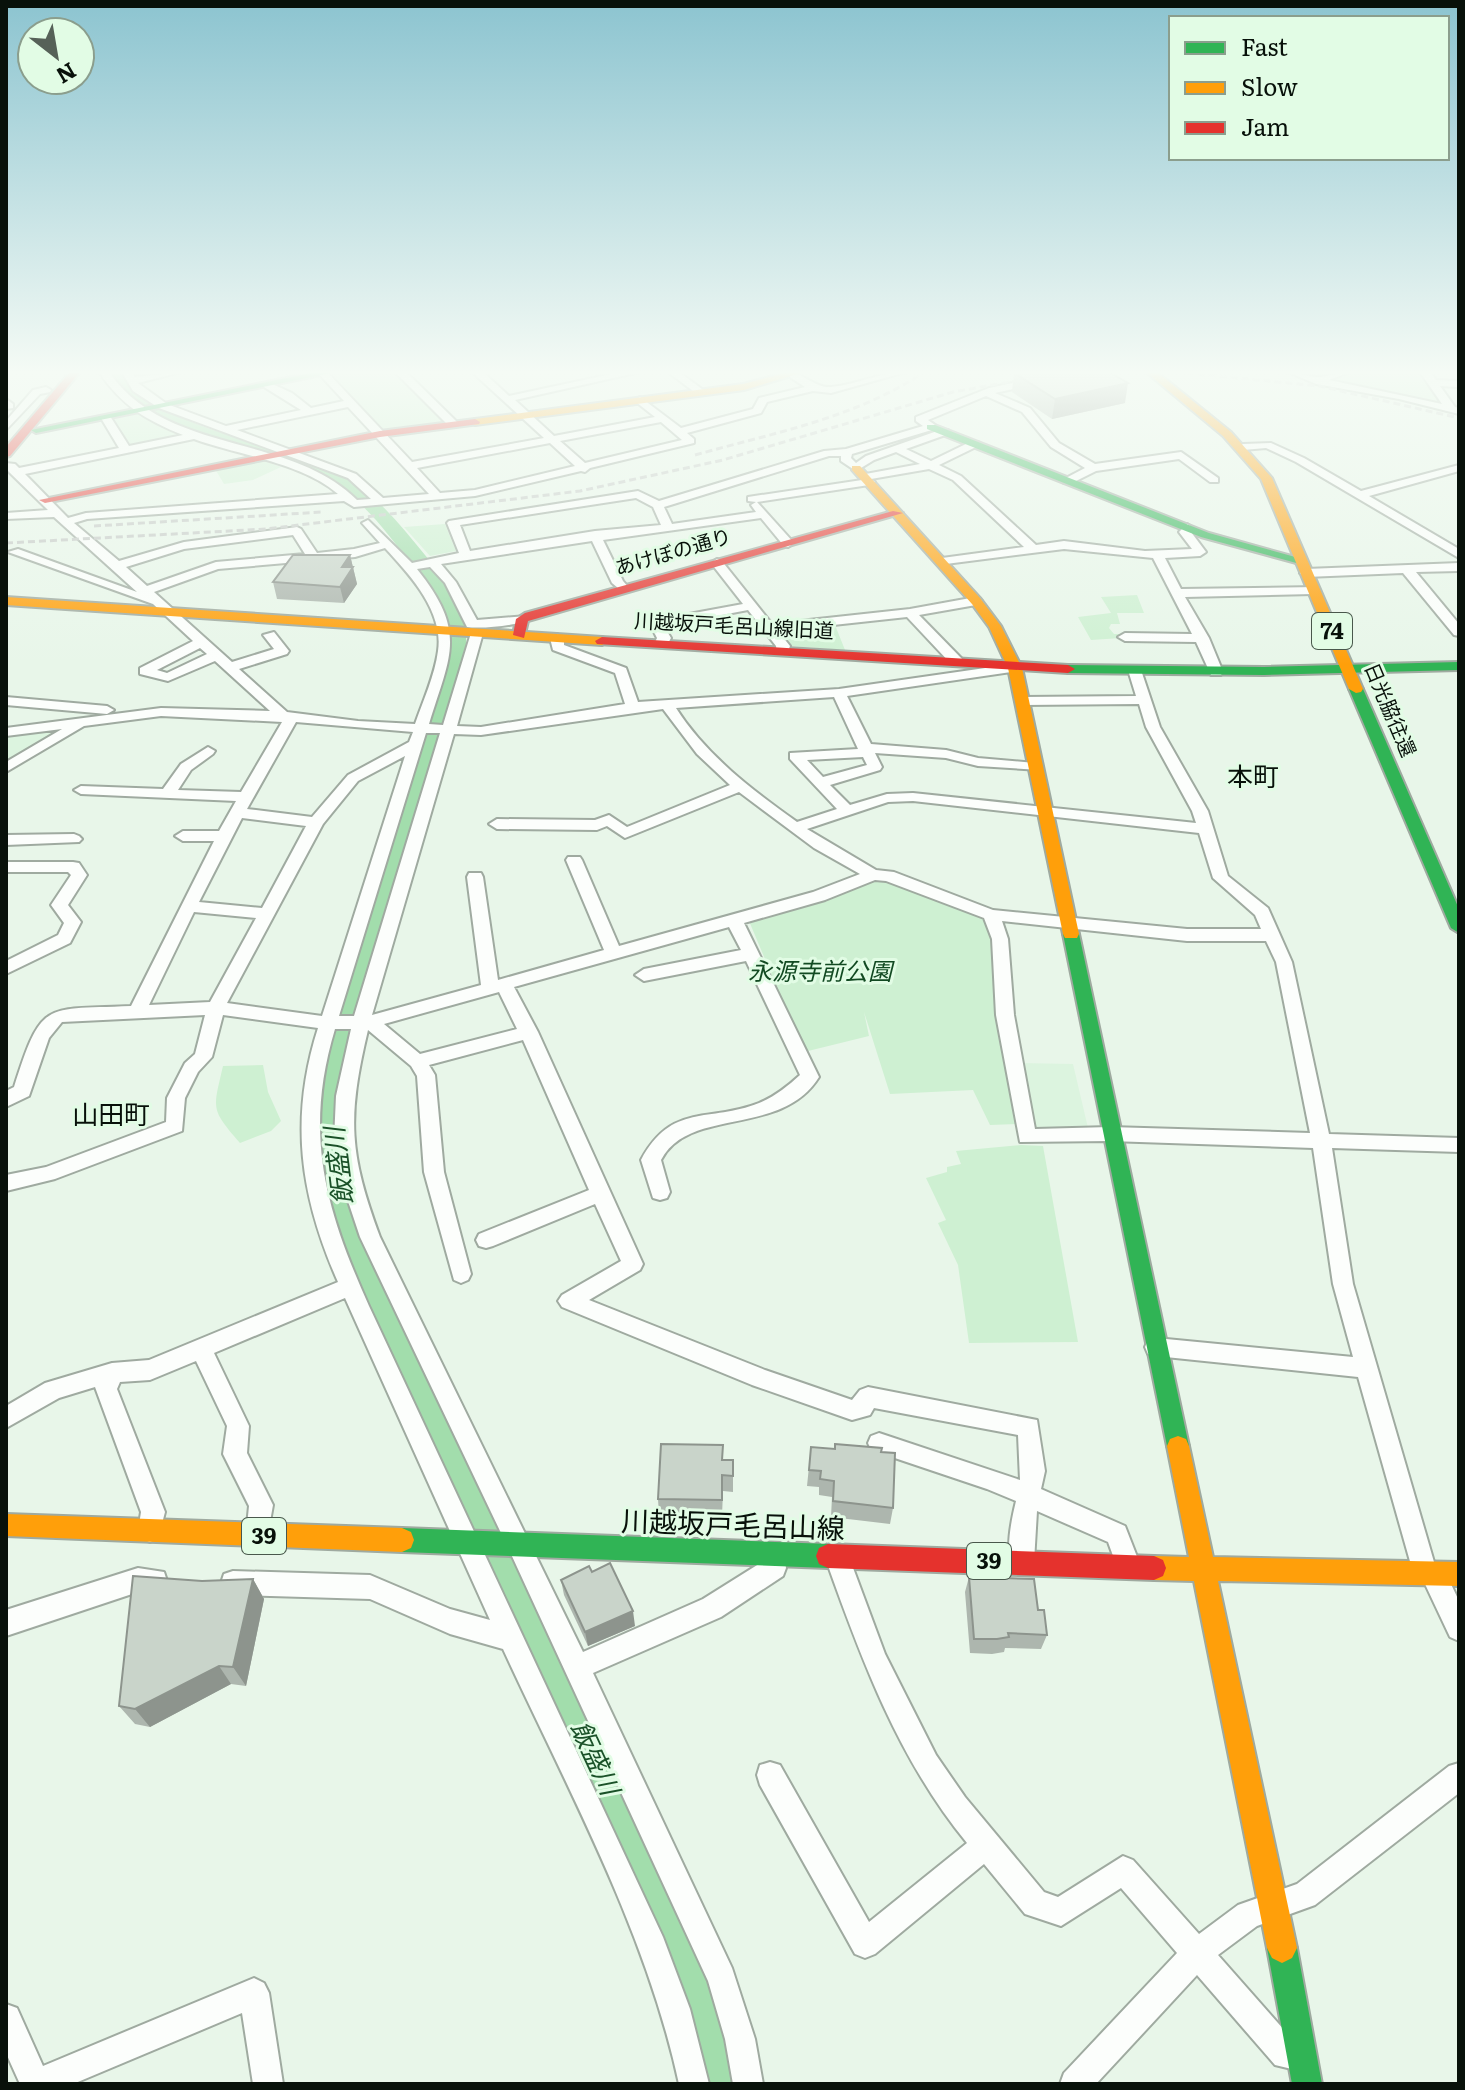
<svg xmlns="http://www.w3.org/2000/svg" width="1465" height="2090" font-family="Literata,'Noto Sans JP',serif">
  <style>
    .built { fill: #dcf4df }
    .green { fill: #cef0d2 }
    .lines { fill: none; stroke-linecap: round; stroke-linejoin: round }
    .river { fill: #a2ddac; fill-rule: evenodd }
    .street-casing { stroke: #9faaa0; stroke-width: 4 }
    .fast-casing { stroke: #9faaa0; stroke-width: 4 }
    .slow-casing { stroke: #9faaa0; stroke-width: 4 }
    .jam-casing { stroke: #9faaa0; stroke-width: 4 }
    .street { fill: #fcfefc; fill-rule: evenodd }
    .fast { fill: #30b455; fill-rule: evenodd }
    .slow { fill: #ff9f0a; fill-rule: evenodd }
    .jam { fill: #e5322d; fill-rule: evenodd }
    .rail { stroke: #c3c7c4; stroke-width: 3; stroke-dasharray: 7 4; stroke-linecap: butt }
    .wall { fill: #adb6ae }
    .shaded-wall { fill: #8d948d }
    .building { fill: #c9d4ca; stroke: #8d948d; stroke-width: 2 }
    .labels { text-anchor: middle; stroke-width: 6; stroke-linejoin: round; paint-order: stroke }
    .far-street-label { font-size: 20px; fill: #08110a; stroke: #e2fce5 }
    .shield { fill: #e2fce5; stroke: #49584c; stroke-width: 2 }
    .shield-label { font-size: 22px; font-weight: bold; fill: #08110a }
    .park-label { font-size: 24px; font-style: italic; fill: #124a22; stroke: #e2fce5 }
    .neighbourhood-label { font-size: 26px; fill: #08110a; stroke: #e2fce5 }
    .water-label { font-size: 26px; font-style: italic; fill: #1a5128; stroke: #e2fce5 }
    .near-street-label { font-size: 28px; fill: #08110a; stroke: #e2fce5 }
  </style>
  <rect width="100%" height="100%" fill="#e8f6e9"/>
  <path class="built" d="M56 729 61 733 6 760V736Z
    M1018 1063 1073 1064 1088 1128 1031 1130Z"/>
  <path class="green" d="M345 372H395L446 423 383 432 331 375Z
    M1350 372H1419L1444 405 1324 381Z
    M138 414 185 434V436L131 446 113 419Z
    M262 460 281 467 253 480 224 484 215 469Z
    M445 524 456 551 430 556 404 527Z
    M1137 595 1144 613H1117L1120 624H1111L1109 628 1114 634H1121V638L1091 640 1078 617 1111 613 1101 597Z
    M835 625 845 650 789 646 779 633Z
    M886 880 985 916 990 922 1017 1124 990 1125 973 1090 890 1094 864 1012 869 1036 804 1052 749 921 875 881Z
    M263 1065 268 1092 281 1121 271 1131 240 1143C210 1108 213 1110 223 1066Z
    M1021 1145 1043 1146 1078 1342 969 1343 958 1265 938 1223 946 1220 926 1178 947 1172V1167L961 1164 956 1151Z"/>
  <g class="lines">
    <path class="river" d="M108 372H124C171 436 265 437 332 469 371 488 398 522 425 555 454 590 472 618 465 665L355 1061C346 1130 347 1164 366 1231L718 1967 751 2084H699L677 1987 332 1231C315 1164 315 1129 325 1061L443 665C451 618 438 596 409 561 389 536 369 507 342 490 281 449 177 448 126 397 119 390 113 380 108 372Z"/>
    <g class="street-casing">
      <path id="street" d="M99 372H109C167 456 289 432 357 500L371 499 348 478 159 408 133 391 122 372H132L135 377 181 372 138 383 167 404 226 426 301 410 264 387V383L268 382 292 393 311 408 344 401 317 372H327L412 462 544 438 472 372H483L509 396 621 372H640L515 400 554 436 655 417 636 402 635 400 640 397 681 428 753 409 759 398 805 387 790 377V373C804 373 814 388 831 387 856 385 880 372 906 372L831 393 813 391 767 402 761 413 687 433 694 439V443L590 468 585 472 581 471 475 496 354 507 344 501 87 519 74 523 119 561 184 542 297 527 301 529 317 553 354 549 380 543 362 523 368 520 412 563 459 553 447 523 449 521 638 491 659 501 824 451 846 449 923 426 916 421V417L989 388 1031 379 1027 372H1037L1040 383 995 393 1030 408 1059 443 1095 464 1181 452 1218 478V482H1210L1179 459 1096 471 1072 483H1064V479L1085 468 1051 447 1022 412 986 396 928 420 935 425V429L852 454 851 458 856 463 866 456 940 430H948V434L906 449 931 461 970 442H978V446L939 465 961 476 1036 545 1064 541 1145 551 1192 549 1179 532 1187 524 1193 528 1191 532 1206 552 1200 556 1165 558 1181 589 1317 587 1319 590 1313 594 1185 597 1209 638 1223 672 1221 675H1211L1196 642 1125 641 1118 637 1125 633 1192 634 1153 558 1064 549 938 565 936 562 942 558 1024 547 953 480 929 469 871 479 875 482 869 485 757 502 794 543 788 547 784 546 761 518 603 540 623 581 630 589 624 593 612 583 592 541 441 564 456 582 477 620 527 616 528 619C518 626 481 629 467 627L445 583 430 567 417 569C468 633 450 655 429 724L443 725 471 633 477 629 483 633 457 726 481 727 625 704 615 673 553 650 550 638 557 634 564 638V645L626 668 638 702 839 689 1013 664 1018 665V671L847 696 871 744 946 750 978 758 1035 763 1042 767 1040 770 978 766 946 758 875 753 882 767 880 770 830 785 850 805 887 794 913 793 1196 823 1192 811 1146 727 1139 704 1023 705 1016 701 1023 697 1136 696 1128 670 1130 667H1140L1160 727 1208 811 1228 876 1268 908 1292 962 1329 1134 1459 1138V1152L1332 1148 1353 1284 1434 1562 1442 1565 1459 1601V1641L1450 1637 1425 1584 1416 1580 1413 1572 1358 1377 1156 1356 1148 1354 1145 1347 1148 1340 1156 1338 1353 1357 1333 1284 1313 1148 1110 1141 1020 1142 996 1015 992 939 984 918 886 881 875 880 825 900 744 923 819 1077C781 1138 689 1106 661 1160L670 1192 667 1198 660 1200 653 1198 641 1160C672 1102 709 1123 759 1103 774 1097 788 1086 800 1075L746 961 644 981 635 975 644 969 741 950 729 927 514 987 538 1032 643 1264 640 1270 589 1300 765 1370 852 1400 860 1390 868 1387 1037 1420 1045 1471 1041 1489 1125 1526 1141 1567 1138 1575 1129 1579 1120 1575 1108 1542 1037 1511 1034 1562 1031 1570 1022 1574 1013 1570C1005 1550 1011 1522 1016 1501L987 1489 871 1450 868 1443 871 1436 879 1433 1020 1480 1018 1435 874 1408 870 1415 852 1420 752 1385 562 1307 558 1301 562 1295 621 1261 595 1204 493 1246 486 1248 479 1246 476 1240 479 1234 589 1190 523 1040 429 1065 435 1075 444 1172 471 1274 468 1280 461 1283 454 1280 424 1172 417 1076 411 1066 368 1030C347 1118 349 1153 380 1237L583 1652 703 1599 762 1562 765 1547 774 1543 783 1547 786 1568 783 1576 721 1617 593 1673 732 1968 755 2039 763 2084H733L725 2039 708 1981 511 1554 360 1237 340 1177 334 1140 336 1096 351 1029H335C303 1135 326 1210 369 1306L663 1937 690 2009 709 2084H679C646 1931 568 1790 503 1649L450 1634 370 1599 233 1595 224 1592 221 1583 224 1574 233 1571 370 1575 450 1609 490 1620 345 1298 214 1353 249 1426 247 1453 273 1505 266 1544 258 1548 250 1544 246 1536 249 1506 223 1454 227 1426 196 1361 150 1380 120 1382 117 1389 165 1512 158 1539 150 1542 142 1539 138 1531 141 1512 95 1387 59 1398 6 1428V1406L45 1383 112 1363 149 1360 338 1282C300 1196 289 1119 318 1028L223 1015 212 1057 198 1072 185 1098 182 1131 55 1179 6 1191V1175L46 1167 166 1122 167 1098 185 1063 195 1054 205 1015 62 1022 49 1038 29 1096 6 1107V1091L14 1087C42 999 44 1010 131 1006L214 841H183L175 836 183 831H219L236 801 81 794 74 790 81 786 163 789 181 764 208 747 215 751 213 754 191 770 178 790 241 792 282 722 161 716 84 726 6 772V762L62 729 6 736V728L161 708 270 711 215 661 168 681 140 674V668L193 641 153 604 8 552 18 549 137 592 54 517 6 519V513L48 510 6 469V463L15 464 19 468 119 448 101 418 102 416H110L129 446 183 435C146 420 122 406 99 372ZM348 407 429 494 383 498 356 474 237 430ZM661 422 682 440 585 463 560 441ZM194 439C238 455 303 463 338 494L86 513 68 518 25 474ZM550 443 575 466 475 490 440 493 417 468ZM896 452 920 464 860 475 862 480 748 497V501L756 502 751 505 756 512 672 524 664 507 829 456H841V461L856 471 874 460ZM636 498 653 507 661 525 595 531 470 551 460 525ZM293 535 305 554 216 562 147 586 126 567 184 549ZM385 548C409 574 444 611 438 651 435 675 423 701 415 724L358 721 287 712 239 669 287 654 289 651 274 632 263 635 274 649 232 662 154 592 218 569 355 557ZM200 648 207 654 167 673 157 670ZM834 697 858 749 790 753V759L837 809 797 822C752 790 706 755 676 708ZM663 709 697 754 730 785 627 827 609 815 595 820 497 819 489 824 497 829 597 830 607 826 625 838 739 792 814 848 860 874 813 892 619 946 582 860 580 857H568L566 860 604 950 498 980 483 877 481 873H469L467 877 481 985 372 1015 454 734 481 735ZM296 722 413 732 409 742 348 775 312 817 247 809ZM426 733H440L354 1016H339ZM405 756 322 1016 227 1003 323 824 358 781ZM863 757 867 765 823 777 807 760ZM913 801 1199 833 1213 878 1255 915 1261 929H1187L993 910 894 872 876 870 807 829 888 802ZM242 818 306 826 262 908 199 902ZM194 912 256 918 210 1002 149 1005ZM1002 921 1187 941H1266L1276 962 1310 1133 1110 1127 1035 1129 1014 1015 1008 939ZM499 992 517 1029 420 1054 384 1024Z
        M395 372H406L457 422V426H449Z
        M668 372H679L706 392 697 394Z
        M1288 372C1298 372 1306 376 1315 377 1326 378 1339 372 1350 372L1329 380 1442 404 1420 372H1430L1436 380 1459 381V387L1440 386 1455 407 1459 408V414L1399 399 1316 384Z
        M46 387 51 390 50 392 40 394 6 430V421L33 390Z
        M6 399 13 404V408L6 409Z
        M1271 443 1304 458 1361 491 1459 465V471L1369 496 1459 549V558L1296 462 1266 448 1243 450 1238 447 1243 444Z
        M717 559 721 560 772 624 910 609 976 597 982 601 976 605 919 615 963 660V666H953L907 617 778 631 790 646 787 654H777L776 646 748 610 664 626 671 638 666 647H656L654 644 657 638 650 624 651 621 743 604 711 563Z
        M1459 563V571L1416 572 1459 624V636L1454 635 1403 573 1306 577 1300 573 1306 569Z
        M6 697 107 706 114 710 107 714 6 705Z
        M74 834 79 836 82 839 79 842 6 845V835Z
        M6 862H73L79 863 87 875 68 905 81 922 70 943 6 974V961L58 935 64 923 51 905 71 875 68 872H6Z
        M837 1545 846 1549 885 1654 936 1755 965 1797 1044 1892 1058 1897 1123 1856 1133 1860 1199 1934 1238 1905 1297 1884 1449 1766 1459 1763V1793L1315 1905 1257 1926 1218 1955 1293 2040 1307 2044 1311 2055 1307 2066 1296 2070 1275 2065 1197 1975 1096 2084H1060L1064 2073 1177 1953 1121 1888 1061 1926 1025 1914 984 1864 875 1954 865 1958 855 1954 760 1785 757 1775 760 1765 770 1762 780 1765 869 1922 967 1843C898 1759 861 1658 825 1557L828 1549Z
        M138 1568 164 1572 167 1581 164 1590 155 1593 138 1592 6 1636V1610Z
        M254 1978 264 1983 269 1993 283 2084H253L242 2013 73 2084H20L6 2053V2004L17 2008 43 2066Z"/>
    </g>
    <g class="fast-casing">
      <path id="fast" d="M316 372H336L36 433 31 430Z
        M927 425H935L1209 533 1306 560 1300 564 1201 537 927 429Z
        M1459 662V670L1264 675 1068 673 1061 669 1068 665 1264 667Z
        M1356 685 1363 689 1459 909V933L1451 928 1349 689Z
        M1071 928 1079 934 1189 1446 1186 1453 1178 1456 1170 1453 1167 1446 1063 934Z
        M402 1528 828 1544 837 1548 840 1556 837 1564 828 1568 402 1552 393 1548 390 1540 393 1532Z
        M1282 1933 1292 1938 1297 1948 1322 2084H1292L1267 1948 1272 1938Z"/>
    </g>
    <g class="slow-casing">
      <path id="slow" d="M788 372H804L744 390 475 425 470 422 475 419 743 384Z
        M1146 372H1157L1231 432 1272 478 1363 689 1361 692 1356 693 1349 689 1261 479 1223 436Z
        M852 466H860L980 598 1001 626 1022 668 1079 934 1077 938H1065L1063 934 1008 668 989 627 972 604 852 470Z
        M6 597 602 637 609 641 602 645 6 605Z
        M1178 1436 1186 1439 1189 1446 1213 1557 1459 1562V1586L1218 1581 1297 1948 1292 1958 1282 1963 1272 1958 1267 1948 1194 1581 1154 1580 1145 1576 1142 1568 1145 1560 1154 1556 1189 1557 1167 1446 1170 1439Z
        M6 1514 402 1528 411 1532 414 1540 411 1548 402 1552 6 1536Z"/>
    </g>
    <g class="jam-casing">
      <path id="jam" d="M70 372H80L10 456 6 457V447Z
        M475 419 480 422 479 424 380 437 45 503 39 500 380 431Z
        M893 511 903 513 535 619 528 621 524 638 513 635 516 619 525 613Z
        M602 637 1068 665 1075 669 1068 673 597 644 595 641Z
        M828 1544 1154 1556 1163 1560 1166 1568 1163 1576 1154 1580 828 1568 819 1564 816 1556 819 1548Z"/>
    </g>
    <use href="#street" class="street"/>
    <use href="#fast" class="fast"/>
    <use href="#slow" class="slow"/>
    <use href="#jam" class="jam"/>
    <path class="rail" d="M1176 372 1319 386 1459 418
      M695 455C773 433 856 418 924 372
      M94 526 322 512
      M6 543 266 529 580 491 723 460 953 392 1037 377"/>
  </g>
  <path class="wall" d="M1014 373 1125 403 1052 419 1012 392Z
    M350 555 357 584 344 603 277 599 273 582Z
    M811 1447 881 1452 893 1508 890 1524 831 1517 832 1497 819 1495V1487L807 1486Z
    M723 1460H733V1492L723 1491 722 1516 659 1515 658 1499Z
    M592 1572 635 1626 588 1646 564 1595 561 1580Z
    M969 1577 1038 1610 1047 1635 1041 1649 1005 1648 1004 1652 992 1654 970 1653 965 1592Z
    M253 1579 264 1599 246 1686 231 1684 150 1727 135 1724 119 1706 202 1581Z"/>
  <path class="shaded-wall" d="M1128 383 1125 403 1052 419 1055 399Z
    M350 555 357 584 344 603 340 587 342 567Z
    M253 1579 264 1599 246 1686 233 1667Z
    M633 1611 635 1626 588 1646 585 1632Z
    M219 1666 231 1684 150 1727 135 1709Z"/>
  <path class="building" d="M1017 372H1109L1128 383 1055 399 1014 373Z
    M293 555H350L342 567H353L340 587 273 582Z
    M661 1444 723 1445 722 1460H733V1476L722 1475V1500L658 1499Z
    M835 1444 882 1448 881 1452 895 1453 893 1508 833 1501 834 1481 820 1479 821 1471 809 1470 811 1447 835 1449Z
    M610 1563 633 1611 585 1632 561 1580 589 1566 592 1572Z
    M133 1576 202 1581 253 1579 233 1667 219 1666 135 1709 119 1706Z
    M969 1577 1034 1579 1038 1610H1044L1047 1635 1008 1633 1009 1637 997 1639H974Z"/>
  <linearGradient id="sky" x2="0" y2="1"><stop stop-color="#8cc4d0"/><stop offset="0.56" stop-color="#f5fbf5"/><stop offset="1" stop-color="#f5fbf5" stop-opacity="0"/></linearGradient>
  <rect width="1465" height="665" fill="url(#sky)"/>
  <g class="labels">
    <g class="far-street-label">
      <text transform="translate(673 552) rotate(-16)" y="7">あけぼの通り</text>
      <text transform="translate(734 626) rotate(3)" y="7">川越坂戸毛呂山線旧道</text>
      <text transform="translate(1390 710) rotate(67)" y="7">日光脇往還</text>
    </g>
    <g class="shield">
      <rect x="1312" y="613" width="40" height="36" rx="6"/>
      <rect x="242" y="1518" width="44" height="36" rx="6"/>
      <rect x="967" y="1543" width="44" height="36" rx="6"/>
    </g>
    <g class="shield-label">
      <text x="1332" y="639">74</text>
      <text x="264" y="1544">39</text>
      <text x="989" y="1569">39</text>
    </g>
    <g class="park-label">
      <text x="820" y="980">永源寺前公園</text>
    </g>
    <g class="neighbourhood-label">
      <text x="1253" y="786">本町</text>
      <text x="111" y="1124">山田町</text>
    </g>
    <g class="water-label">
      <text transform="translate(339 1166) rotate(-97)" y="9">飯盛川</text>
      <text transform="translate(595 1758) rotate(65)" y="9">飯盛川</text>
    </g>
    <g class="near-street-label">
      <text transform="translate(733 1525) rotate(2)" y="10">川越坂戸毛呂山線</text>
    </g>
  </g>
  <rect width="1465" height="2090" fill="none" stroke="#08110a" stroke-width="16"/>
  <rect x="1169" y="16" width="280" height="144" fill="#e2fce5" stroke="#8b9e8d" stroke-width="2"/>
  <rect x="1185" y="42" width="40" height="12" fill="#30b455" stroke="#8b9e8d" stroke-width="2"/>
  <text x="1241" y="56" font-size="24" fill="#08110a">Fast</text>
  <rect x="1185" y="82" width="40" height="12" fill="#ff9f0a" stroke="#8b9e8d" stroke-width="2"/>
  <text x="1241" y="96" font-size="24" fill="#08110a">Slow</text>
  <rect x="1185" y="122" width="40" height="12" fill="#e5322d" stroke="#8b9e8d" stroke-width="2"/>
  <text x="1241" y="136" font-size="24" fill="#08110a">Jam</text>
  <g transform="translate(56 56) rotate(149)"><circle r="38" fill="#e2fce5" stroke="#8b9e8d" stroke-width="2"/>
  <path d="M0-6L14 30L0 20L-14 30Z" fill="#566158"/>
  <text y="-12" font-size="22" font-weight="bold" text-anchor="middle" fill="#08110a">N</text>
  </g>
</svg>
